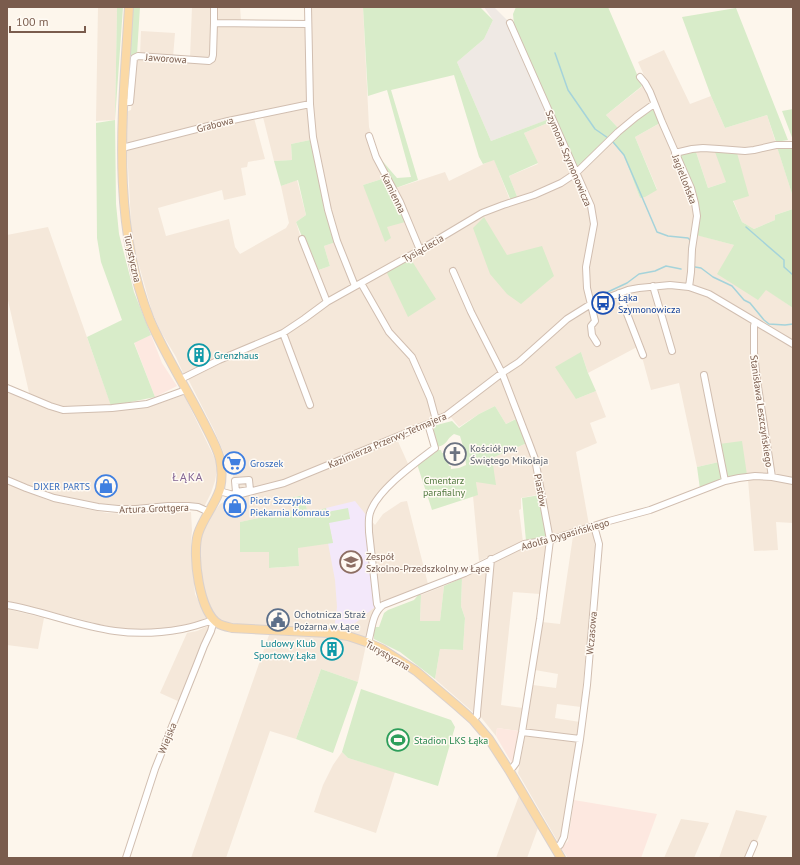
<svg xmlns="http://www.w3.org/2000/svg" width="800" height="865" font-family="'PT Sans',sans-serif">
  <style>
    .residential { fill: #f5e8da; fill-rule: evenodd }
    .commercial { fill: #fde8e0 }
    .industrial { fill: #efe9e4 }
    .education { fill: #f3e8fa }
    .green { fill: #d8ecc9; fill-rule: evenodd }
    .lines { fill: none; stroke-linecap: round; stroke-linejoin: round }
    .stream { stroke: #a5d3da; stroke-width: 1.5 }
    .minor-casing { stroke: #d1beb0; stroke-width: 8 }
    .major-casing { stroke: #dad1cd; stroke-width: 10 }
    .minor { stroke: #fff; stroke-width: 6 }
    .major { stroke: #fbd9a5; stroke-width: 8 }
    .labels { text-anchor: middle; stroke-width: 3; stroke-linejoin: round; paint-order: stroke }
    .street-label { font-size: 10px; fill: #7a5c4d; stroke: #fffaf3 }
    .transit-label { font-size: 10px; fill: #164399; stroke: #fffaf3; text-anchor: start }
    .culture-label { font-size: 10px; fill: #0d838f; stroke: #fffaf3; text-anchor: start }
    .worship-label { font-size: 10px; fill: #5b616d; stroke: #fffaf3; text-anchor: start }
    .shop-label { font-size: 10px; fill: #366cbe; stroke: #fffaf3; text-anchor: start }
    .park-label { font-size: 10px; fill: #537a41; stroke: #fffaf3 }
    .education-label { font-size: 10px; fill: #785e54; stroke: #fffaf3; text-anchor: start }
    .service-label { font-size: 10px; fill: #4e5e75; stroke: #fffaf3; text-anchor: start }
    .leisure-label { font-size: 10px; fill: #27864d; stroke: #fffaf3; text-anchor: start }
    .quarter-label { font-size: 12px; letter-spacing: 1px; fill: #846695; stroke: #fffaf3 }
  </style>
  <rect width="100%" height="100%" fill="#fdf6ec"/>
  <path class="residential" d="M98 7H117L115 120 96 121Z
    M192 7H211L210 53 209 58 207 60 190 58Z
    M215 7H240L241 20H215Z
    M307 7H363L369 127 385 178 363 185 387 227 393 189 445 172 449 181 494 159 511 203 561 183 612 142 624 156 640 198 657 189 635 137 662 122 647 82 638 62 664 50 690 104 711 96 725 128 767 115 793 197V209L775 215V220L754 229 742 222 726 182 708 188 696 152 675 153 691 188 696 223 692 224 690 238 694 234 734 245 758 299 766 289 793 308V523L776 522 778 550 754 551 748 480 719 462 697 467 679 383 651 390 639 346 588 373 581 352 576 399 596 391 606 417 590 423 597 443 576 452 589 525 550 540 542 494 521 498V509L519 510 523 542 479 561 473 496 477 495 476 482 492 458 527 443 517 418 506 424 495 406 479 414 459 427 450 416 396 437 409 466 378 493 366 515 375 525 383 514 401 502 407 501 428 584 394 598 383 601 378 599 373 543 376 605 367 640 219 624 200 586 198 533 220 504 237 495 236 491 229 454 225 456 214 430 188 379 283 333 355 286 337 241 313 137ZM303 495 308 513 298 548 299 566 270 568V552L240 522 296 510 291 498Z
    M216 25 307 27 308 101 307 102 241 115 194 126 128 143 126 141V112L131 110 132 103 137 60 139 59 210 64Z
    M141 31 175 33 173 57 140 55Z
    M644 85 651 100 650 103 619 129 606 115Z
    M308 108 310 140 291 144 292 160 274 161 263 117Z
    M254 118 265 159 248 162 247 167 241 168 246 195 224 200 222 190 158 208 166 236 229 219 235 247 240 254 286 228 289 223 281 186 297 180 306 215 296 222 312 274 324 300 307 314 277 334 184 375 176 357 161 332 152 312 132 240 127 149 225 124Z
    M550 122 572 169 570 174 557 182 518 199 509 176 538 164 524 133Z
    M48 227 112 408 157 404 184 395 216 461 217 469 215 481 211 493 203 509 198 507 136 509 54 498 7 480V388L30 397 7 296V235Z
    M336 242 352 284 328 299 316 271 330 266 324 246Z
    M7 483 47 500 77 507 107 513 137 514 172 512H191L192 530 191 543 195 594 207 619 196 623 172 628 145 630 115 628 7 601Z
    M593 530 595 547 581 707 557 704 555 718 580 722 578 736 526 730 533 685 556 688 558 674 535 670 542 622 560 624 573 536Z
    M547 543 540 594 513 592 501 705 523 708 519 731 497 728 496 736 480 716 493 561 526 547Z
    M487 565 474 713 435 679 440 649 463 650 465 618 461 606 462 578Z
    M444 586 440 621H420L421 595Z
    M7 609 44 618 38 649 7 645Z
    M214 623 180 702 160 693 187 633 197 631Z
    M269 635 341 637 366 645 358 682 321 669 296 739 270 731 226 858H191Z
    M525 736 576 742 563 833 558 842 518 773Z
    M342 752 348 758 395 772 376 833 314 812 323 785 333 765Z
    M520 793 538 828 527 858H496Z
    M736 810 767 816 750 858H719Z
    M681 819 709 823 694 858H664Z"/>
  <path class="commercial" d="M151 335 162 363 177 386 155 397 134 342Z
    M497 728 519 731 513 765 496 736Z
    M574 800 657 814 641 858H568L561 848 568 841Z"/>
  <path class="industrial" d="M484 7H494L510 23 552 118 491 141 457 62 484 39 493 20Z"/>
  <path class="education" d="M355 501 367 516 375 607 348 629V633L334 630 337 607 335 580 328 543H333L326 508Z"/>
  <path class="green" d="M117 7H123L115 120 116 204 119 234 134 292 151 335 134 343 155 397 111 406 87 337 122 320 101 262 97 238 96 123 115 120Z
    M133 7H140L137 54 128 93Z
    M363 7H480L493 20 484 39 457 62 491 141 549 119 550 122 524 133 538 163 509 176 518 199 511 201 494 160 483 164 479 157 454 75 391 90 418 180 393 189 405 222 387 227 391 238 385 242 363 185 385 178 379 157 397 178 411 177 387 90 368 96Z
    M516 7H608L642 86 606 115 619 129 579 166H575L514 24 513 14Z
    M736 8 788 140 776 142 767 115 725 128 711 96 682 17Z
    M654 109 660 123 635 137 657 190 645 197 640 198 624 156 612 142 638 119Z
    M793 109V140L782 111Z
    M310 140 321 188 324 209 336 242 324 246 330 266 316 271 296 222 306 215 298 180 281 186 274 161 292 160 291 144Z
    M777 147H793V197Z
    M696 152 708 188 726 182 715 152 737 153 749 196 733 201 742 222 754 229 775 220V215L793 209V308L766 290 758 300 717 274 734 245 696 235 699 215 677 154Z
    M484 217 507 255 542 246 554 276 521 304 507 294 490 274 473 228Z
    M410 258 436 299 408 317 386 271Z
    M581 352 588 373 596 391 576 399 555 367Z
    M495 406 506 424 518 418 527 443 492 458 496 485 476 482 478 495 432 510 417 464 437 448 433 426 452 421 459 428 479 414ZM454 434 460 436 465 453 466 465 459 468 451 469V466H449L446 454 444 455V453H442L441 450H438L437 447C448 445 446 439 454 434Z
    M742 441 747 475 727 478 719 444Z
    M719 462 722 480 700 489 697 467Z
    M303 495 308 513 326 508 327 512 348 508 350 519 329 523 333 543 298 548 299 566 269 568V552H240V522L296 510 291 498Z
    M540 495 546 522V536L526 541 522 498Z
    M462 578 461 606 465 618 463 650 440 649 435 679 400 652 374 639V634H373L375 627H379L384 613 388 610 414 600 419 594 421 595 420 621H440L444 586Z
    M321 669 358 682 333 753 296 739Z
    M361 689 451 720 455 727 438 786 348 758 342 752Z"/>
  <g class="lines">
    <path class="stream" d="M555 53 568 90 595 129 608 138
      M613 142 624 155 657 232 668 236 688 238 690 240 689 254
      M746 227 784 260V267L793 275
      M695 267 701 268 713 277 732 286 744 300 750 303 764 320 769 324 785 325 793 324
      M597 297 627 283 639 274 655 271 666 266 681 269"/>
    <g class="minor-casing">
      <path id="minor" d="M308 7 310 104 313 137 328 210 337 241 355 286
        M214 23V7
        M510 23 591 206 594 224 586 267 587 288 595 321 591 326 592 335 597 343
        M640 77 645 83 650 92 662 122 691 188 695 203 697 216 692 249 691 272 689 287
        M123 102H130L134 58 138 56 209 61 212 59 213 55 214 23 308 24
        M369 136 376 157 400 202 420 250
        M122 148 228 121 310 104
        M675 153 692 149 703 148 719 149 745 151 754 150 776 145H793
        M302 239 327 302
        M453 271 471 312 502 373 529 443 535 459 550 540 540 619 522 732 516 763 513 767 509 770
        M361 283 389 332 412 357 430 398 436 420
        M653 286 672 351
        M619 293 643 355
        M755 322 754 326V353L757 380 772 477
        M283 333 310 405
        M704 375 725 481
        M181 379 219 360 283 333 304 319 327 302 420 250 482 213 503 205 534 195 561 183 576 173 618 132 636 117 654 104
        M7 388 50 406 63 410 112 408 147 404 183 391 186 389
        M7 480 26 488 54 498 98 507 118 509H136L168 506H188L198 507 209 512
        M249 480 250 490 236 492 235 481Z
        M219 491 230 494 237 495 284 483 428 424 447 415 502 373 519 362 567 319 591 304 628 290 639 288 670 285 689 287 709 294 793 344
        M7 605C43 611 78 626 115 631 136 634 160 633 182 629 193 627 203 623 214 620L211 631 204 646 197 664 155 769 126 858
        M379 608 377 604 369 532C369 526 368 519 370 513 377 490 415 463 435 448L428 424
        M368 643C372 630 372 613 383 605L465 573 524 544 550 540 609 521 650 510 725 481 739 478 755 476 772 477 793 481
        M473 720 477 716V713L491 559
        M522 732 580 739
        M555 848 560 845 564 837 580 739 587 685 599 544 594 526
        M748 858 754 844"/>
    </g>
    <g class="major-casing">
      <path id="major" d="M129 7C123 111 110 220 150 320 165 355 187 389 204 423 210 435 217 447 220 459 222 469 222 480 220 489 215 505 203 518 198 534 192 554 199 613 219 624 223 626 228 627 232 628L329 633 348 636 366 642 382 649 416 671 456 705 473 720 489 739 509 770 561 858"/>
    </g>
    <use href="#minor" class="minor"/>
    <use href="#major" class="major"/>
  </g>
  <defs>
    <g id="bus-ring" transform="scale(1.15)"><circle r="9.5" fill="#fffaf3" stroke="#1a4fb4" stroke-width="1.5"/><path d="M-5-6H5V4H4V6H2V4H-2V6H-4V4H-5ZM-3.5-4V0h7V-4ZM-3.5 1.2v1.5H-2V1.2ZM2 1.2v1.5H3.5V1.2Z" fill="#1a4fb4"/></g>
    <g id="building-ring" transform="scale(1.15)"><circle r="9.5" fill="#fffaf3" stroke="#0f9aa8" stroke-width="1.5"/><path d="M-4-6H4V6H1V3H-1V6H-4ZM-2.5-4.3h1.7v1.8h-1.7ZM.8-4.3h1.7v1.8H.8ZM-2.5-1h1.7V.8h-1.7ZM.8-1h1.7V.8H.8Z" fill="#0f9aa8"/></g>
    <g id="church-ring" transform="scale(1.15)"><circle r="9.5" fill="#fffaf3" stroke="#6b7280" stroke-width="1.5"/><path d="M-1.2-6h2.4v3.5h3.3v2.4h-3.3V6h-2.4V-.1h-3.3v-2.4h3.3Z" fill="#6b7280"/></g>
    <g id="supermarket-ring" transform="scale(1.15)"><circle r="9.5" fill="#fffaf3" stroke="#3f7fe0" stroke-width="1.5"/><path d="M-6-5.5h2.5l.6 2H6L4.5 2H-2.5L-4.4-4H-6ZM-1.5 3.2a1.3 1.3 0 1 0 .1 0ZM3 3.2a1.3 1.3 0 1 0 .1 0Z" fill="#3f7fe0"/></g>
    <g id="shop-ring" transform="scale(1.15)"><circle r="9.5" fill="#fffaf3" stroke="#3f7fe0" stroke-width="1.5"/><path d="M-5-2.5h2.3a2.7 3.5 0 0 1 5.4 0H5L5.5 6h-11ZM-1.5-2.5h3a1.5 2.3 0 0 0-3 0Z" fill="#3f7fe0"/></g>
    <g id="school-ring" transform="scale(1.15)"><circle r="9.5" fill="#fffaf3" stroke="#8d6e63" stroke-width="1.5"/><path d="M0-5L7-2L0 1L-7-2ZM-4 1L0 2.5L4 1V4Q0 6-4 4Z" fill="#8d6e63"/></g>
    <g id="civic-ring" transform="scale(1.15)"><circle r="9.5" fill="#fffaf3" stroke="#5c6f8a" stroke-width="1.5"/><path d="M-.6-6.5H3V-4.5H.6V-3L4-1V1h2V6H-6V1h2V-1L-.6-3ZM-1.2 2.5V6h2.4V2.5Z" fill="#5c6f8a"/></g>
    <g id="stadium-ring" transform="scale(1.15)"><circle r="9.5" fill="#fffaf3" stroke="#2e9e5b" stroke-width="1.5"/><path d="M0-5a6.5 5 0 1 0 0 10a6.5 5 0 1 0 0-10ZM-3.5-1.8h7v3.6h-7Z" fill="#2e9e5b"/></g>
  </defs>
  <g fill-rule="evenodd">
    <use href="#bus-ring" x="603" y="303"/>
    <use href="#building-ring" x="199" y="355"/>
    <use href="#church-ring" x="455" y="454"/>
    <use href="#supermarket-ring" x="234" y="463"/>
    <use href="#shop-ring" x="106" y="486"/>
    <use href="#shop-ring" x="235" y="506"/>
    <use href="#school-ring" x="351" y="562"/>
    <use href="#civic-ring" x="278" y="620"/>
    <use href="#building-ring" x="332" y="649"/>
    <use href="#stadium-ring" x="398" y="740"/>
  </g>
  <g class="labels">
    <g class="street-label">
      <text transform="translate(166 58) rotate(4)" y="4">Jaworowa</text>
      <text transform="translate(215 124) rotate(-14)" y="4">Grabowa</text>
      <text transform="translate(569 158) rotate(67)" y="4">Szymona Szymonowicza</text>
      <text transform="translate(685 179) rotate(69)" y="4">Jagiellońska</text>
      <text transform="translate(394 193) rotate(64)" y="4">Kamienna</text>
      <text transform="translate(423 248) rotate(-30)" y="4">Tysiąclecia</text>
      <text transform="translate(133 258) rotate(78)" y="4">Turystyczna</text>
      <text transform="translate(762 411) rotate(82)" y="4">Stanisława Leszczyńskiego</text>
      <text transform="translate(387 440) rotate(-23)" y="4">Kazimierza Przerwy-Tetmajera</text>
      <text transform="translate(541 490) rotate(79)" y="4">Piastów</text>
      <text transform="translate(154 508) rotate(-2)" y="4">Artura Grottgera</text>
      <text transform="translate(565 534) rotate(-16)" y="4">Adolfa Dygasińskiego</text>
      <text transform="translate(591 633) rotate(-85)" y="4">Wczasowa</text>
      <text transform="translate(388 655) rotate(30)" y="4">Turystyczna</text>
      <text transform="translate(167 738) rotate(-68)" y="4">Wiejska</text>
    </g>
    <g class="transit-label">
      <text x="618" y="301">Łąka<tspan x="618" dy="12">Szymonowicza</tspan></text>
    </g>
    <g class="culture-label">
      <text x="214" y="359">Grenzhaus</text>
      <text x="316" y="647" text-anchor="end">Ludowy Klub<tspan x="316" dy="12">Sportowy Łąka</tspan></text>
    </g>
    <g class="worship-label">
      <text x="470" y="452">Kościół pw.<tspan x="470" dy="12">Świętego Mikołaja</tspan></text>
    </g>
    <g class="shop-label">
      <text x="250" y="467">Groszek</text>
      <text x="90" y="490" text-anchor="end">DIXER PARTS</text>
      <text x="250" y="504">Piotr Szczypka<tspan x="250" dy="12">Piekarnia Komraus</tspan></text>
    </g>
    <g class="park-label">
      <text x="444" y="484">Cmentarz<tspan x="444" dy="12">parafialny</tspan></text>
    </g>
    <g class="education-label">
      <text x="366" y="560">Zespół<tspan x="366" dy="12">Szkolno-Przedszkolny w Łące</tspan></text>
    </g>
    <g class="service-label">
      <text x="294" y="618">Ochotnicza Straż<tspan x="294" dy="12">Pożarna w Łące</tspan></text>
    </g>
    <g class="leisure-label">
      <text x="414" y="744">Stadion LKS Łąka</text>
    </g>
    <g class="quarter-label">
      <text x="188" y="481">ŁĄKA</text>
    </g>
  </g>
  <rect width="800" height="865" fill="none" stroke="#7a5c4d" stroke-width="16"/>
  <path d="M10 26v6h75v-6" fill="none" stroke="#7a5c4d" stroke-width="2"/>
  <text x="16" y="26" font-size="12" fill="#7a5c4d" stroke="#fffaf3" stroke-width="3" paint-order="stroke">100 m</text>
</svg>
